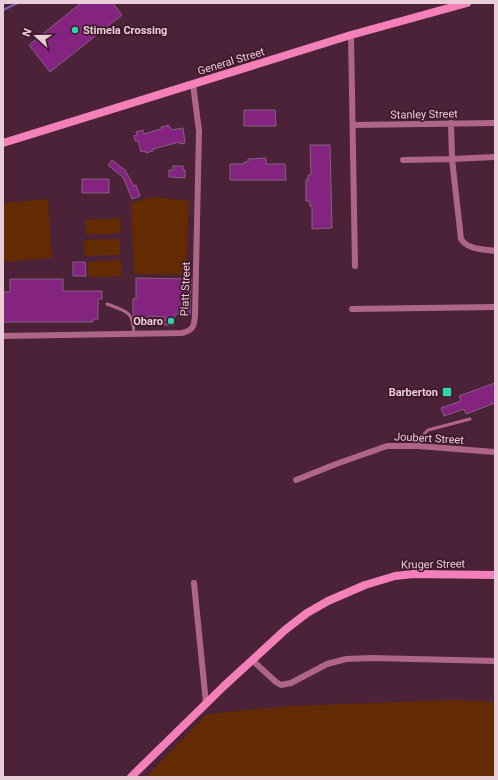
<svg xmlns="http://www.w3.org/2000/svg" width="498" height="780" font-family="Roboto,sans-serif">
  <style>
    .green { fill: #622b02 }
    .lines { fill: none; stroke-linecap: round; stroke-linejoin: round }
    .stream { stroke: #7b5cad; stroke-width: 2 }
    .building { fill: #852480; stroke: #866081 }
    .lane { stroke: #ae6588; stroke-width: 3 }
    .street { stroke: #ae6588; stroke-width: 6 }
    .secondary { stroke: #f480b9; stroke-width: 8 }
    .poi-dot { fill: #2fd4aa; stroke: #40182c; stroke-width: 1.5 }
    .labels { text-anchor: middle; stroke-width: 3.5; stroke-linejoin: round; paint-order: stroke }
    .poi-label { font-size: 11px; font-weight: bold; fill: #e9cdd9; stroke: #40182c; text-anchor: end }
    .street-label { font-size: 11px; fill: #e9cdd9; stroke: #40182c }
  </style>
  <rect width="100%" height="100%" fill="#4b2237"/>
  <path class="green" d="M153 197 189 201 186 275 134 274 131 203Z
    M48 199 52 258 3 262V203Z
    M120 218 121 233 86 235 85 220Z
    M120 239V255L85 256 84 240Z
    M121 260 122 276 88 277 87 262Z
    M454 700 495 702V777H146L207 714 291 706Z"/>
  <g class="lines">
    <path class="stream" d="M3 10 18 3"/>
  </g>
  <path class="building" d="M81 3H113L122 15 50 72 29 45Z
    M244 110H275L276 126H244Z
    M169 125 171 130 183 128 185 143 180 144 179 142 153 149V151L146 153 145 151 141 152 138 141H135L134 136 137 135 136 132 143 130 144 134 161 129V127Z
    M310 145H330L332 228 312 229V207L310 206V201H306V180H308V175H311Z
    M266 158V164H285L286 180H230V164H244V162H248V159Z
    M112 160 125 170 134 186 136 185 140 196 132 199 124 179H125L108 165Z
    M173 166H183V170H185V178L169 177V170H173Z
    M82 179H109V193H82Z
    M73 262H85L86 276H73Z
    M136 278 191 279 190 315 175 314 174 325H164L165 317 149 316V321L137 320V317H134L133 315V299H136Z
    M10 279H63V291H102V299H98V319H93V322H3V292H10Z
    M495 383V403L466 414 464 409 444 416 441 408 461 401 459 396Z"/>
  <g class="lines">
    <path class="lane" d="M107 304C127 312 133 310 134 335
      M418 446 425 433 428 430 470 419"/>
    <path class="street" d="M351 35 355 266
      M451 123 452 159 495 157
      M353 125 495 123
      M403 160 452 159 461 239C468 250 483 249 495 251
      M352 309 495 307
      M3 336 182 333C194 330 194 326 195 315L199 131 193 84
      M296 480 336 464 387 446H418L495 452
      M194 583 206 703
      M252 660 276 682 281 685 291 683 327 664 346 659 372 658 495 661"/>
    <path class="secondary" d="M3 143 351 35 467 3
      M131 777 224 686 285 630 307 613 328 601 365 585 395 576 413 574 495 575"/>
  </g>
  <g class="poi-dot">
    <circle cx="75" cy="30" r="4"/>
    <circle cx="171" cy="321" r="4"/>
    <rect x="442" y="387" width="10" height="10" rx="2"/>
  </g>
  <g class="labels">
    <g class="poi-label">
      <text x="83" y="34" text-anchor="start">Stimela Crossing</text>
      <text x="163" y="325">Obaro</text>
      <text x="438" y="396">Barberton</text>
    </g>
    <g class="street-label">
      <text transform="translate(231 61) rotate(-17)" y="4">General Street</text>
      <text transform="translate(424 114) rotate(-1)" y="4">Stanley Street</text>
      <text transform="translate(185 289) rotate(-88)" y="4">Platt Street</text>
      <text transform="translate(429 438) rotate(3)" y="4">Joubert Street</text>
      <text transform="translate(433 564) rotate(-1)" y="4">Kruger Street</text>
    </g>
  </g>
  <rect width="498" height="780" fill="none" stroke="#e9cdd9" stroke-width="8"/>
  <g transform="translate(36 36) rotate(291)" stroke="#40182c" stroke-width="3" paint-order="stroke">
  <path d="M0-3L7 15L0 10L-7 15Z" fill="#e9cdd9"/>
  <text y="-6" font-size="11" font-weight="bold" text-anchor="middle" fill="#e9cdd9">N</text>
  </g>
</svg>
